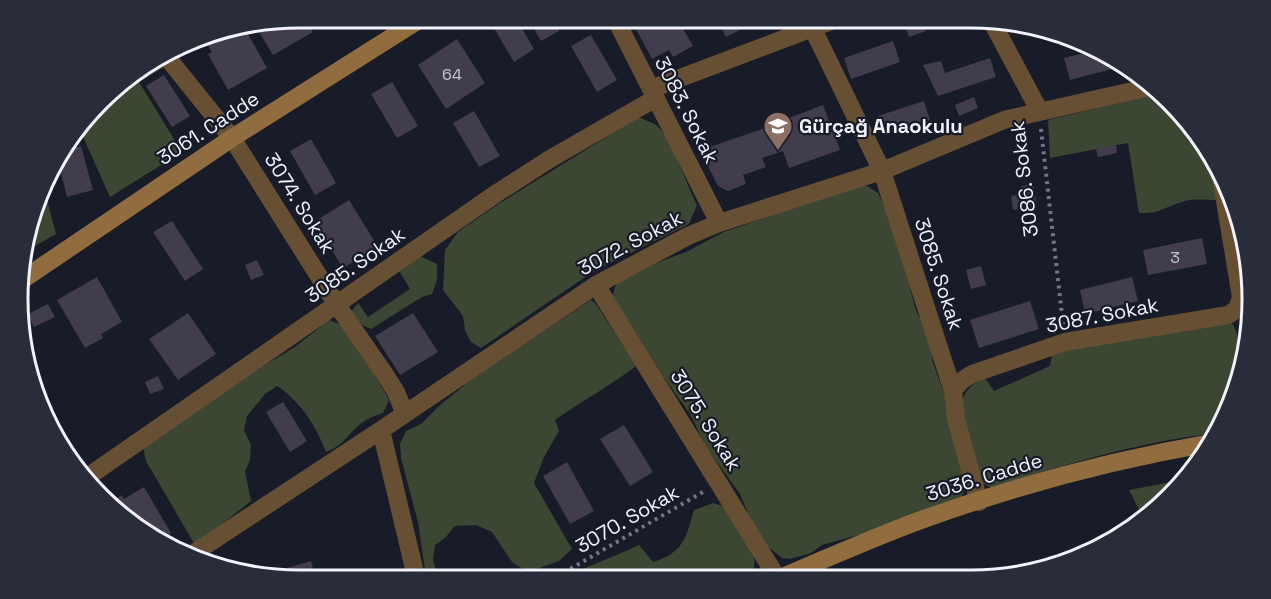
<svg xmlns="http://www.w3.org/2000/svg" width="1271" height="599" font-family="'Space Grotesk',sans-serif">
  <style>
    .green { fill: #3b4732 }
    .building { fill: #423d4c }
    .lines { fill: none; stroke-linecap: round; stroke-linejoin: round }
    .path { stroke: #747783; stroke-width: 4; stroke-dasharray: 3 4.5; stroke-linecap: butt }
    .street { stroke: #664f33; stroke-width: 18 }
    .secondary { stroke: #906c3e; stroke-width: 18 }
    .labels { text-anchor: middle; stroke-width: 4.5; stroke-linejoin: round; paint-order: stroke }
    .number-label { font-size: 16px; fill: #c5c6d1 }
    .street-label { font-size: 20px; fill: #f1f3fd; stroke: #181b28 }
    .poi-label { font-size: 20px; font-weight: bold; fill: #f1f3fd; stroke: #181b28; text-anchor: start }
    .rim { fill: none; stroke: #f1f3fd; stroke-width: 3 }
  </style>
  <rect width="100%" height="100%" fill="#181b28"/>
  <path class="green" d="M158 60 166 66 139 82 182 152 110 197 80 130 68 141 128 76Z
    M1160 93 1171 101 1210 160 1217 200C1206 200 1193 198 1182 202 1163 207 1162 214 1139 213L1128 143 1050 158 1048 120Z
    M639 117C644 120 651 122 656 125 670 135 688 188 697 205L689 224 594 271 481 348 471 342 465 330 463 316 443 290 445 250 458 232 500 203Z
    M859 185 867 186 878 193 893 224 916 311 929 335 933 363 945 396 967 484 961 498 880 529 822 545 811 553 790 559 782 558 766 545 751 520 740 494 706 447 690 414 665 379 613 296 615 286 621 280 659 262 686 252 724 232Z
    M45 192 56 234 28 250 26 238Z
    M418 255 437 264V280L432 294 422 297 371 329 360 324 351 312 358 303 368 317 410 289 398 269Z
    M591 300 596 304 636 366C610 386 582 401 555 420L559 431 544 457 534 483 572 549 559 561 528 572 512 562 492 532 476 525 455 526 445 538 435 545 433 560 439 581H430L425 570 418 522 401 458 400 444 406 431 421 424 438 407 474 377Z
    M329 320 342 325 352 335 389 400 383 413C373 416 364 420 357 427 345 438 342 446 326 452 316 426 301 402 277 386L265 394 247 416 244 430 251 445 250 459 245 472 251 501 195 545 146 461 143 447 260 368 295 347Z
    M1215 324H1233L1243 350 1231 408 1216 433C1139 442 1065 464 992 488L981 483 961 404C965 390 972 384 984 377L994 391 1050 366 1052 354 1120 339Z
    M1187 479 1145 521 1129 490Z
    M713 503 729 508C739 526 768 562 747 579L562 580C587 565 613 558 639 545L653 562C683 553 686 538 694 510Z"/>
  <path class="building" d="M304 18 313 32 273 55 255 25Z
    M488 18H516L534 49 514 62Z
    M528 18H552L559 31 541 41Z
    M630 18H677L693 46 673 57 669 50 652 59Z
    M717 18H744L748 26 726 37Z
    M759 18H773L762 24Z
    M902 18H922L926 31 909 37Z
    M244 27 267 68 228 90 208 54 212 52 206 42 221 33 223 38Z
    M591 35 617 80 597 92 571 46Z
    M457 39 485 83 446 109 418 65Z
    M893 41 900 62 851 79 844 58Z
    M1096 50 1114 63 1116 68 1070 80 1064 58Z
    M990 58 996 77 938 96 923 65 941 61 945 73Z
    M164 75 190 116 172 127 146 86Z
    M392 82 418 126 397 138 371 94Z
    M974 97 978 108 959 116 955 105Z
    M924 101 930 120 884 134 878 116Z
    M823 105 840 150 789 168 783 151 762 158 766 167 743 175 746 184 728 191 718 186 703 156 707 148 773 125V124Z
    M474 111 500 156 479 167 453 123Z
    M311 139 336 183 315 195 290 151Z
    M1116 145 1117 153 1098 157 1096 149Z
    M81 146 93 190 67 197 58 161 62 151Z
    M1033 184 1037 206 1013 210 1011 196 1022 194 1021 186Z
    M349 200 378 247 343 268 314 222Z
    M172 221 203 269 185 281 153 232Z
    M1202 238 1207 264 1148 275 1143 250Z
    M257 260 264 275 251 280 245 265Z
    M981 266 986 285 971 289 966 270Z
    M97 277 122 322 101 334 103 338 85 348 57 300Z
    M1132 277 1138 301 1085 314 1080 290Z
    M1030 301 1039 329 979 348 970 320Z
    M48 304 55 317 34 327 28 314Z
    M188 313 216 354 178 380 149 339Z
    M413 313 438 352 400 375 375 336Z
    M158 376 164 389 150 394 145 382Z
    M283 402 307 441 290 452 266 412Z
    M624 425 653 472 630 486 600 439Z
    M567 462 594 511 570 524 543 476Z
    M144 487 171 533 161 539 108 504 122 495 124 499Z
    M311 561 316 581 290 579 287 568Z"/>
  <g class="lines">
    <path class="path" d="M1041 129 1063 324
      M551 580 703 492"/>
    <path class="street" d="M615 18 719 223
      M992 22 1039 110
      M812 27 882 171 953 391
      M166 56 232 138 337 305 384 373 396 392 405 414
      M651 89 839 18
      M596 285 778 579
      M381 430 417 581
      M86 478 497 193 550 159 656 98
      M979 502 956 419 953 391 961 381 972 374 1065 342 1228 315 1237 309 1241 297 1221 177
      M188 557 381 430 596 285 688 236 719 223 882 171 1004 120 1150 87"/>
    <path class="secondary" d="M22 280 232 138 422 18
      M778 579C825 559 872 538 921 520 1015 486 1112 460 1211 443"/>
  </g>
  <defs>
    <g id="school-pin" transform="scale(1.5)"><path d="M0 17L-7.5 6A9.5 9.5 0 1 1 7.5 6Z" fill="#8d6e63" stroke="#181b28"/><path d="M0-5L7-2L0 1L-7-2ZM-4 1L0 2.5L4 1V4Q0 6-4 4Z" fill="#fff"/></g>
  </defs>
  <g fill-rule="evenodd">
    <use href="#school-pin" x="778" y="126"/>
  </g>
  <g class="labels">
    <g class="number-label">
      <text x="452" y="80">64</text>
      <text x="1175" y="263">3</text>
    </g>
    <g class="street-label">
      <text transform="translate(687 110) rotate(63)" y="7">3083. Sokak</text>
      <text transform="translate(208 128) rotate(-33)" y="7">3061. Cadde</text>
      <text transform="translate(1024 179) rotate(-97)" y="7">3086. Sokak</text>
      <text transform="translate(300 203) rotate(58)" y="7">3074. Sokak</text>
      <text transform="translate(630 243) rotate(-28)" y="7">3072. Sokak</text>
      <text transform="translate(355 265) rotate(-35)" y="7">3085. Sokak</text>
      <text transform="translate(939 274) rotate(72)" y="7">3085. Sokak</text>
      <text transform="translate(1102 315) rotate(-11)" y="7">3087. Sokak</text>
      <text transform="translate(706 420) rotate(58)" y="7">3075. Sokak</text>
      <text transform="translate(984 477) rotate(-17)" y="7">3036. Cadde</text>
      <text transform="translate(627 519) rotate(-30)" y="7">3070. Sokak</text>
    </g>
    <g class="poi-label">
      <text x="799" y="133">Gürçağ Anaokulu</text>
    </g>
  </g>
  <path d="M0 0H1271V599H0ZM299 28H971A271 271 0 0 1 1242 299V299A271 271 0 0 1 971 570H299A271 271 0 0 1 28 299V299A271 271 0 0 1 299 28Z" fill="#292c39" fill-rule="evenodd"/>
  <path class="rim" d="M299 28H971A271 271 0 0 1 1242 299V299A271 271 0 0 1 971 570H299A271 271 0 0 1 28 299V299A271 271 0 0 1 299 28Z"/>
</svg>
